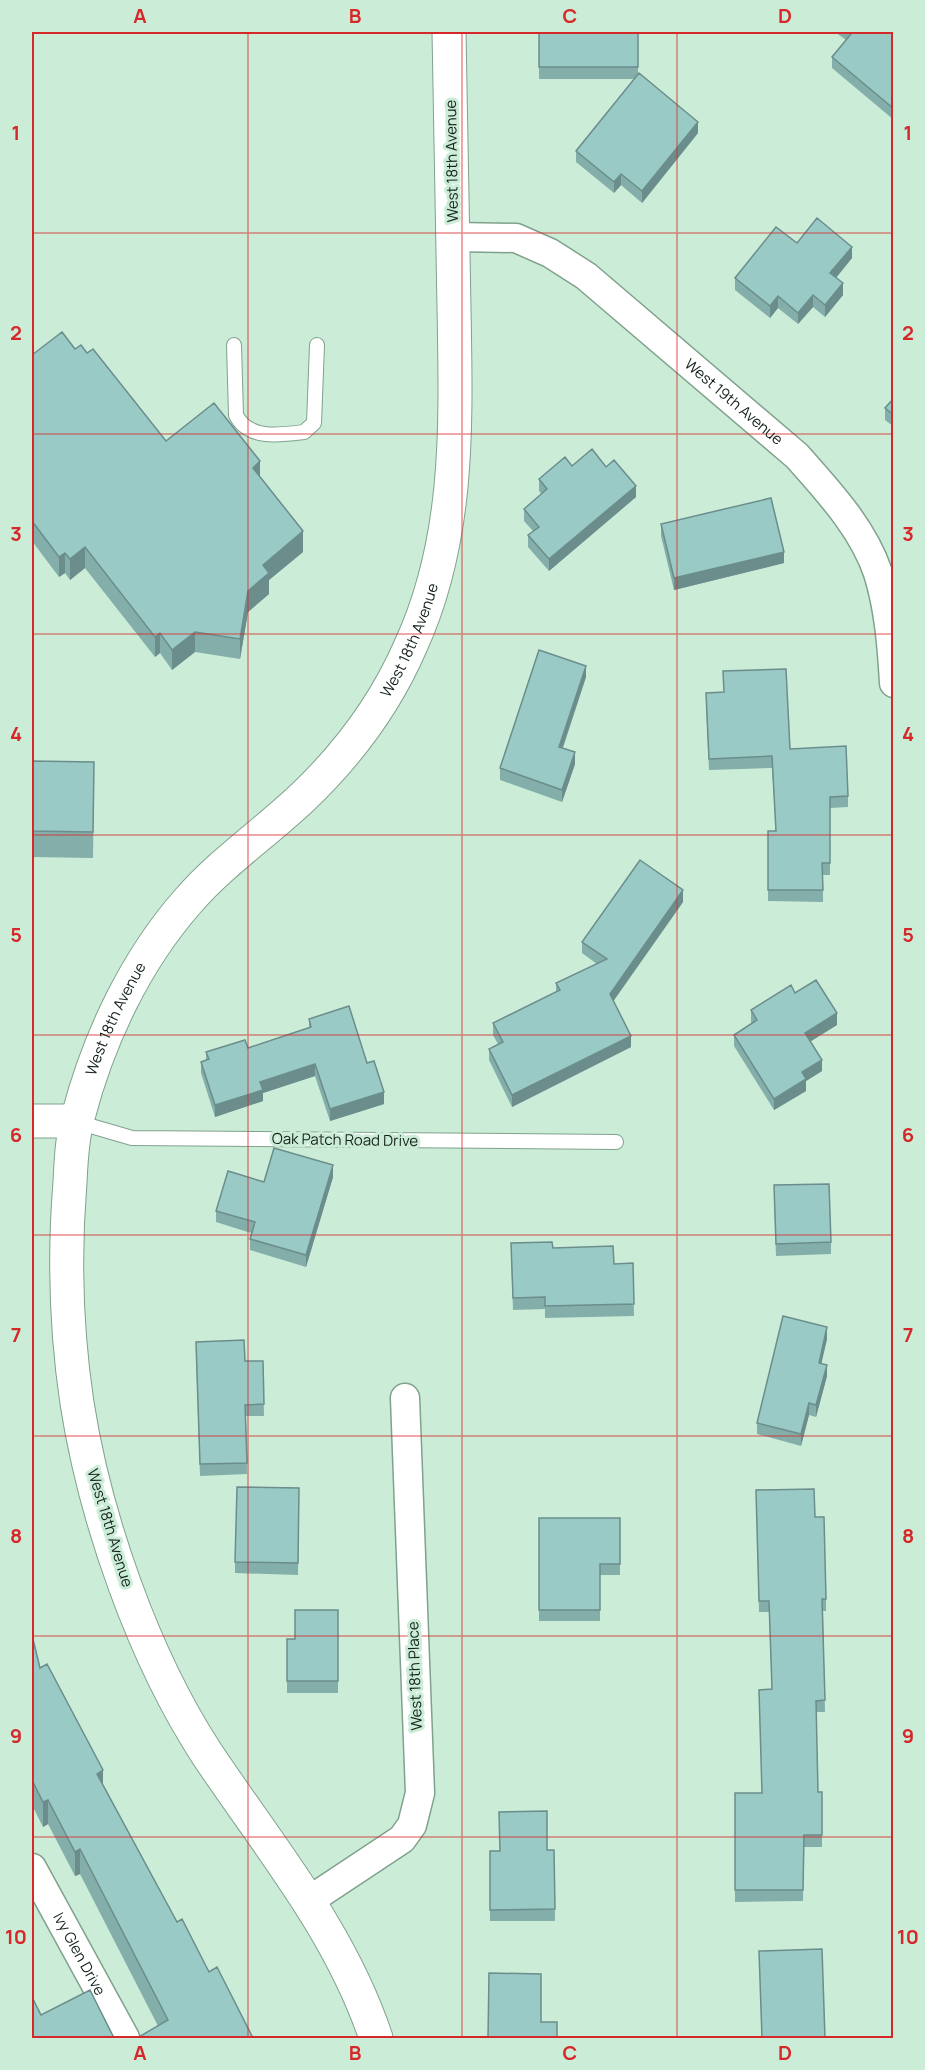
<svg xmlns="http://www.w3.org/2000/svg" width="925" height="2070" font-family="Manrope,sans-serif">
  <style>
    .lines { fill: none; stroke-linecap: round; stroke-linejoin: round }
    .lane-casing { stroke: #80a18d; stroke-width: 16 }
    .street-casing { stroke: #80a18d; stroke-width: 31 }
    .secondary-casing { stroke: #80a18d; stroke-width: 35 }
    .lane { stroke: #fff; stroke-width: 14 }
    .street { stroke: #fff; stroke-width: 28 }
    .secondary { stroke: #fff; stroke-width: 33 }
    .wall { fill: #84aeaa }
    .shaded-wall { fill: #6b8d8b }
    .building { fill: #99cac6; stroke: #6b8d8b; stroke-width: 1.5 }
    .grid { fill: none; stroke: #d62828; stroke-width: 1.5; stroke-opacity: 0.55 }
    .labels { text-anchor: middle; stroke-width: 6; stroke-linejoin: round; paint-order: stroke }
    .street-label { font-size: 15px; fill: #15221a; stroke: #cbedd8 }
    .neatline { fill: none; stroke: #d62828; stroke-width: 2 }
    .grid-label { font-size: 20px; text-anchor: middle; font-weight: bold; fill: #d62828 }
  </style>
  <rect width="100%" height="100%" fill="#cbedd8"/>
  <g class="lines">
    <g class="lane-casing">
      <path id="lane" d="M234 345 236 415C248 440 280 435 304 432L314 423 317 345
        M77 1122 132 1138 616 1142"/>
    </g>
    <g class="street-casing">
      <g id="street">
        <path id="s1" d="M454 237 516 238 550 253 586 276 797 456C828 491 863 528 878 573 889 608 892 647 894 683"/>
        <path id="s2" d="M32 1868 125 2038"/>
        <path d="M310 1900 402 1839 412 1825 420 1793 405 1398"/>
      </g>
    </g>
    <g class="secondary-casing">
      <g id="secondary">
        <path d="M32 1121H76"/>
        <path id="s3" d="M376 2038C340 1930 269 1847 207 1754 143 1656 95 1518 77 1403 66 1330 64 1256 70 1182 71 1161 72 1137 78 1117 98 1040 135 961 188 901 222 862 265 833 303 797 348 754 386 703 411 645 460 538 456 423 454 308 453 216 451 124 449 32"/>
      </g>
    </g>
    <use href="#lane" class="lane"/>
    <use href="#street" class="street"/>
    <use href="#secondary" class="secondary"/>
  </g>
  <path class="wall" d="M539 32H638V74L698 133 642 203 621 185 614 193 576 162V151L634 79H539Z
    M835 32H894V120L832 68V57L846 40Z
    M797 243 852 258 836 278 843 295 825 317 813 307 798 324 778 308 770 318 735 290V278Z
    M75 349 87 353 166 441 260 477 303 552 269 580V594L248 612 240 659 195 652 172 670 160 653 155 657 85 568 70 580 65 573 59 577 32 541V355Z
    M894 398V427L885 420V408Z
    M572 466 606 467 636 497 549 571 528 547V535L533 531 524 521V509L542 494 539 491V479Z
    M661 524 784 563 674 590 661 536Z
    M586 677 563 748 575 764 562 802 500 780V768Z
    M706 704 790 749 848 796V807L830 808V875H823V902L768 901V831H776L772 768 709 770Z
    M32 761 94 788 93 858 32 857Z
    M683 902 613 1001 631 1047 512 1107 489 1060V1049L498 1044 493 1035V1023L556 992V983L597 964 582 953V942Z
    M795 993 837 1025 810 1041 822 1071 806 1081V1091L774 1110 734 1046V1035L752 1024 751 1022V1010Z
    M309 1019 367 1063 384 1104 330 1121 315 1076 263 1093V1101L215 1117 201 1073V1062L206 1060V1052L248 1048 309 1028Z
    M333 1177 306 1267 250 1250V1239L251 1233 216 1222V1211L264 1182Z
    M774 1197 831 1242V1254L776 1256Z
    M553 1248 614 1264 633 1263 634 1316 545 1318V1309L513 1310 511 1255Z
    M827 1339 821 1363 827 1376 816 1417 809 1415 801 1446 757 1434V1423Z
    M196 1354 245 1361H263L264 1416H246L247 1474 200 1476Z
    M299 1488 298 1575 235 1573V1562Z
    M756 1490 815 1517 826 1599V1611H823L825 1712H816L818 1792H822V1847H804L803 1901 735 1902V1793H762L772 1689 769 1612H759Z
    M539 1518H620V1575H600V1621H539Z
    M338 1610V1693H287V1639H295Z
    M32 1635 40 1668 177 1922 253 2038 158 2026 80 1874 75 1876 48 1824 43 1827 32 1805Z
    M554 1850 555 1921H490V1851Z"/>
  <path class="shaded-wall" d="M698 122V133L642 203V191Z
    M621 174V185L614 193V182Z
    M852 247V258L830 285V273Z
    M843 283V295L825 317V305Z
    M813 295V307L798 324V313Z
    M778 296V308L770 318V306Z
    M260 461V482L253 468Z
    M636 486V497L549 571V559Z
    M303 531V552L269 580V594L248 612 240 659V639L248 591 263 565Z
    M85 547V568L70 580V559Z
    M784 552V563L674 590V578Z
    M65 553V573L59 577V557Z
    M195 632V652L172 670V650Z
    M160 633V653L155 657V637Z
    M586 666V677L559 758V747Z
    M575 752V764L562 802V790Z
    M683 890V902L610 1006V994Z
    M837 1013V1025L805 1045V1033Z
    M631 1036V1047L512 1107V1095Z
    M822 1060V1071L806 1081V1091L774 1110V1099L802 1072Z
    M315 1064V1076L263 1093V1101L215 1117V1105L260 1082Z
    M384 1092V1104L330 1121V1109Z
    M333 1165V1177L306 1267V1255Z
    M827 1327V1339L819 1374V1363Z
    M827 1365V1376L816 1417V1405Z
    M809 1403V1415L801 1446V1434Z
    M103 1770V1795L97 1774Z
    M48 1800V1824L43 1827V1802Z
    M80 1849V1874L75 1876V1852Z"/>
  <path class="building" d="M539 32H638V67H539Z
    M849 32H894V109L832 57 851 34Z
    M639 73 698 122 642 191 621 174 614 182 576 151Z
    M817 218 852 247 830 273 843 283 825 305 813 295 798 313 778 296 770 306 735 278 776 227 797 243Z
    M62 332 75 349 81 345 87 353 93 349 166 441 214 403 260 461 253 468 303 531 263 565 269 573 248 591 240 639 195 632 172 650 160 633 155 637 85 547 70 559 65 553 59 557 32 521V355Z
    M894 398V415L885 408Z
    M592 449 606 467 614 460 636 486 549 559 528 535 539 527 524 509 547 489 539 479 565 457 572 466Z
    M771 498 784 552 674 578 661 524Z
    M539 650 586 666 559 747 575 752 562 790 500 768Z
    M786 669 790 749 846 746 848 796 830 797V863H822L823 890H768V831H776L772 756 709 759 706 693 724 692 723 671Z
    M32 761 94 762 93 832 32 831Z
    M640 860 683 890 610 994 631 1036 512 1095 489 1049 503 1042 493 1023 560 990 556 983 607 959 582 942Z
    M816 980 837 1013 805 1033 822 1060 802 1072 806 1079 774 1099 734 1035 757 1020 751 1010 791 985 795 993Z
    M349 1006 367 1063 374 1061 384 1092 330 1109 315 1064 260 1082 263 1090 215 1105 201 1062 209 1059 206 1052 245 1040 248 1048 311 1027 309 1019Z
    M274 1148 333 1165 306 1255 250 1239 255 1222 216 1211 228 1171 264 1182Z
    M829 1184 831 1242 776 1244 774 1185Z
    M552 1242 553 1248 613 1246 614 1264 633 1263 634 1304 545 1306V1297L513 1298 511 1243Z
    M783 1316 827 1327 819 1363 827 1365 816 1405 809 1403 801 1434 757 1423Z
    M244 1340 245 1361H263L264 1404 245 1405 247 1463 200 1464 196 1342Z
    M237 1487 299 1488 298 1563 235 1562Z
    M814 1489 815 1517H824L826 1599H822L825 1700 816 1701 818 1792H822V1835H804L803 1890H735V1793H762L759 1690 772 1689 769 1601H759L756 1490Z
    M539 1518H620V1564H600V1610H539Z
    M295 1610H338V1681H287V1639H295Z
    M32 1635 40 1668 47 1664 103 1770 97 1774 177 1922 182 1919 209 1972 217 1967 253 2038H137L168 2020 80 1849 75 1852 48 1800 43 1802 32 1780Z
    M547 1811V1850H554L555 1909 490 1910V1851H500L499 1812Z
    M822 1949 825 2038H762L759 1951Z
    M489 1973 541 1974V2022H557V2038H488Z
    M90 1990 114 2038H32V1997L41 2015Z"/>
  <path class="grid" d="M248 32V2038M462 32V2038M677 32V2038M32 233H894M32 434H894M32 634H894M32 835H894M32 1035H894M32 1235H894M32 1436H894M32 1636H894M32 1837H894"/>
  <g class="labels">
    <g class="street-label">
      <text transform="translate(452 161) rotate(-91)" y="5">West 18th Avenue</text>
      <text dy="5" stroke="none"><textPath href="#s1" startOffset="336">West 19th Avenue</textPath></text>
      <text dy="5" stroke="none"><textPath href="#s3" startOffset="1587">West 18th Avenue</textPath></text>
      <text dy="5" stroke="none"><textPath href="#s3" startOffset="1101">West 18th Avenue</textPath></text>
      <text transform="translate(345 1140) rotate(1)" y="5">Oak Patch Road Drive</text>
      <text transform="translate(110 1528) rotate(73)" y="5">West 18th Avenue</text>
      <text transform="translate(415 1676) rotate(-92)" y="5">West 18th Place</text>
      <text dy="5" stroke="none"><textPath href="#s2" startOffset="98">Ivy Glen Drive</textPath></text>
    </g>
  </g>
  <rect width="925" height="2070" fill="none" stroke="#cbedd8" stroke-width="66"/>
  <rect x="33" y="33" width="859" height="2004" class="neatline"/>
  <g class="grid-label">
    <text x="140" y="23">A</text>
    <text x="355" y="23">B</text>
    <text x="570" y="23">C</text>
    <text x="785" y="23">D</text>
    <text x="16" y="140">1</text>
    <text x="908" y="140">1</text>
    <text x="16" y="340">2</text>
    <text x="908" y="340">2</text>
    <text x="16" y="541">3</text>
    <text x="908" y="541">3</text>
    <text x="16" y="741">4</text>
    <text x="908" y="741">4</text>
    <text x="16" y="942">5</text>
    <text x="908" y="942">5</text>
    <text x="16" y="1142">6</text>
    <text x="908" y="1142">6</text>
    <text x="16" y="1342">7</text>
    <text x="908" y="1342">7</text>
    <text x="16" y="1543">8</text>
    <text x="908" y="1543">8</text>
    <text x="16" y="1743">9</text>
    <text x="908" y="1743">9</text>
    <text x="16" y="1944">10</text>
    <text x="908" y="1944">10</text>
    <text x="140" y="2060">A</text>
    <text x="355" y="2060">B</text>
    <text x="570" y="2060">C</text>
    <text x="785" y="2060">D</text>
  </g>
</svg>
